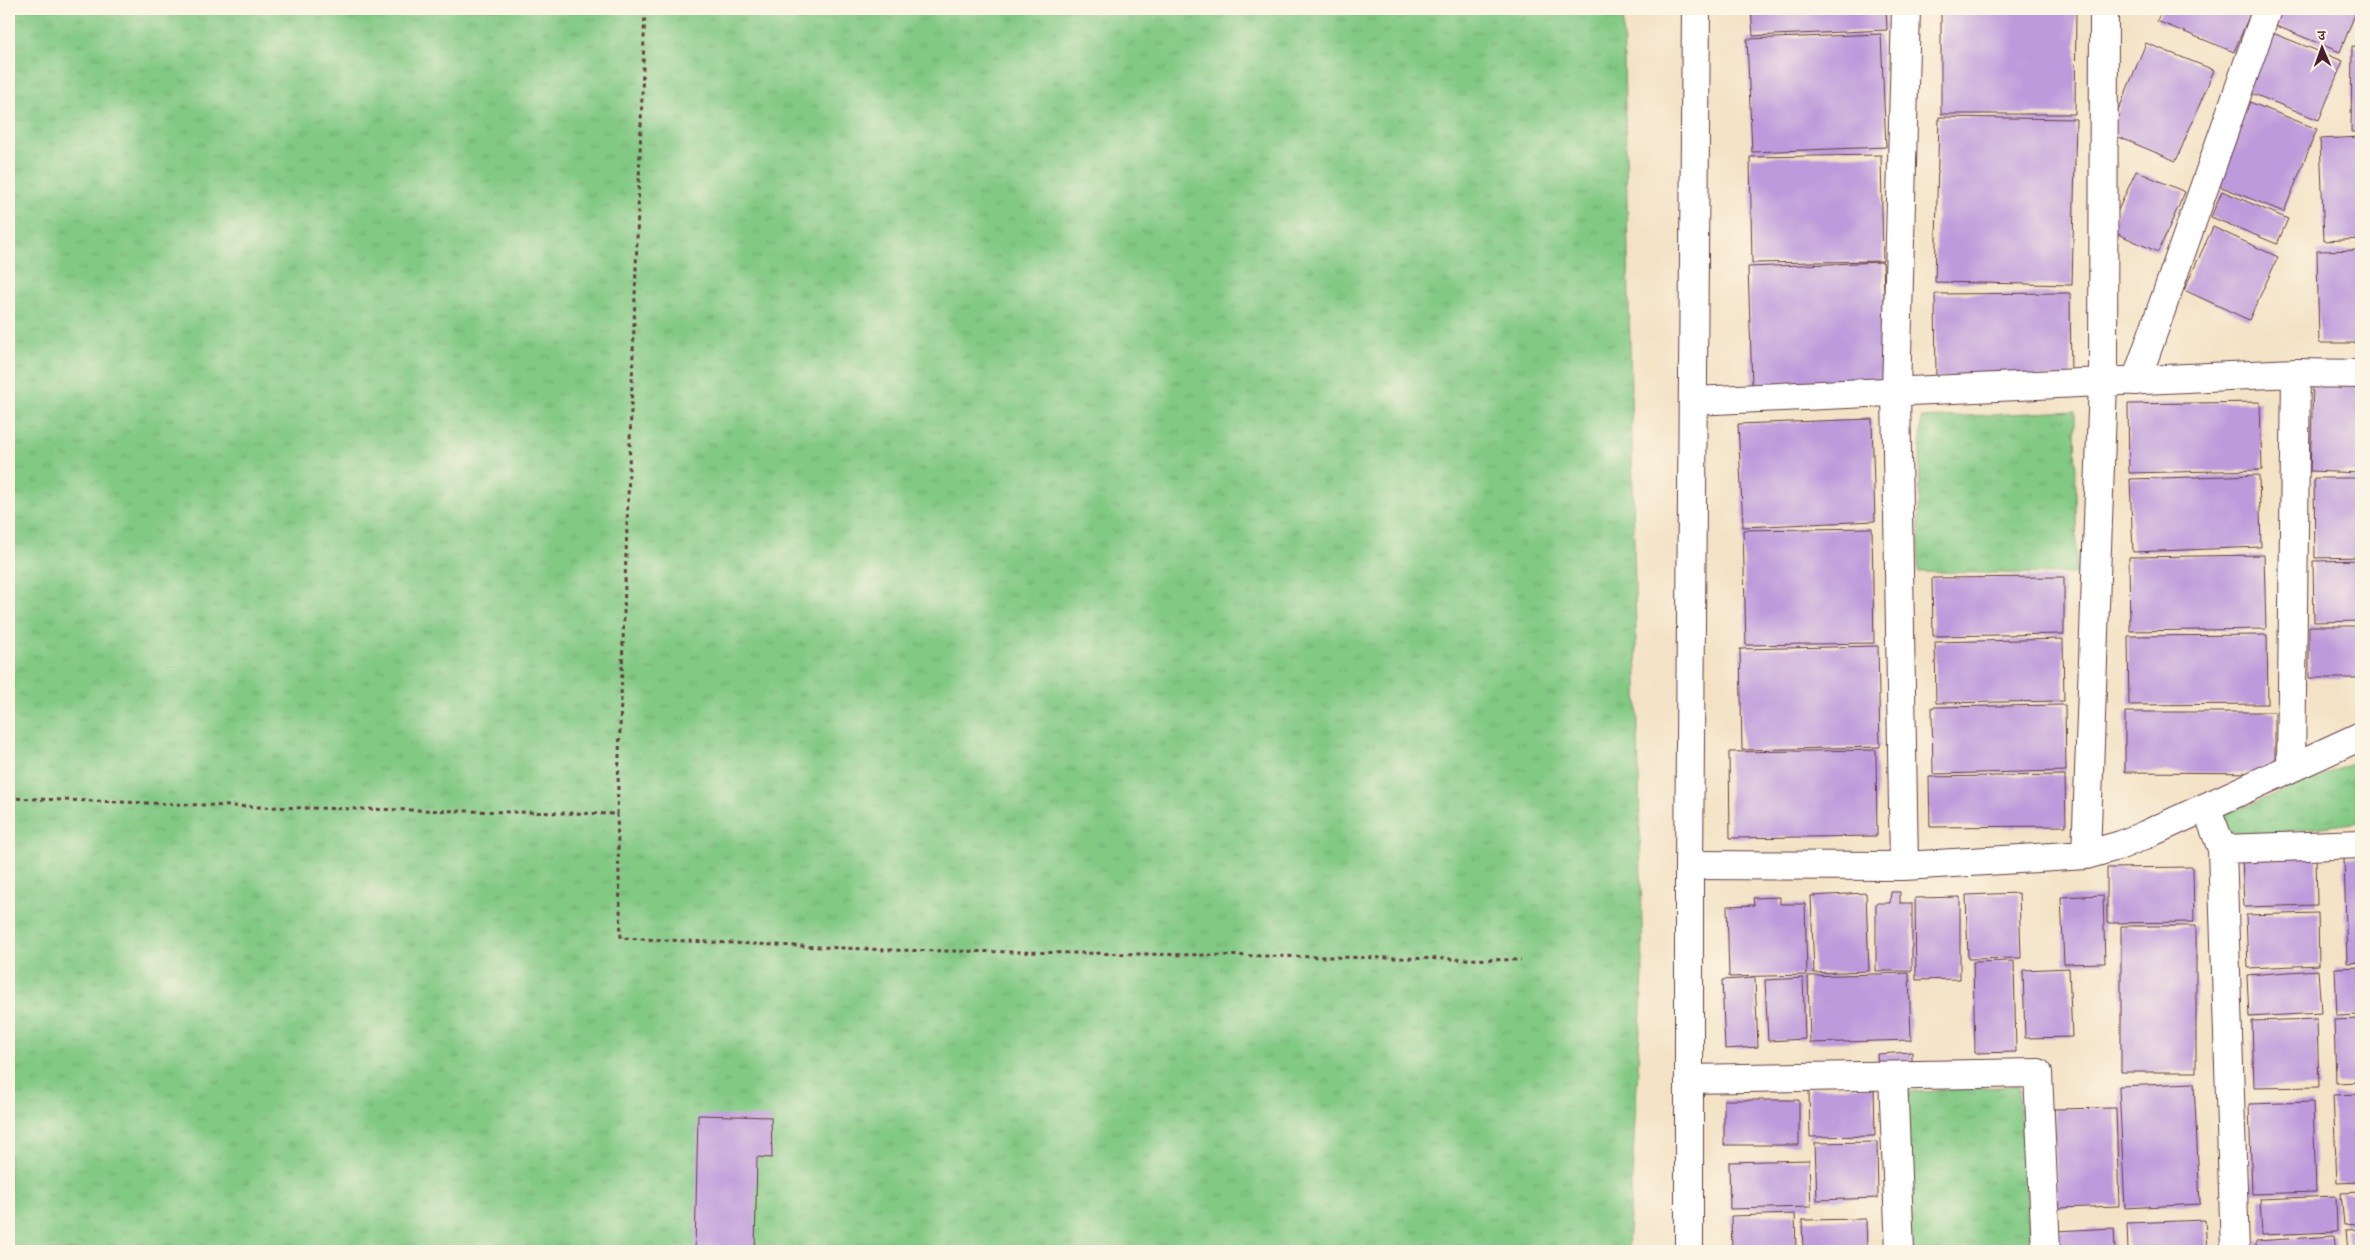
<svg xmlns="http://www.w3.org/2000/svg" width="2370" height="1260" font-family="'IM FELL DW Pica','Noto Serif Devanagari',serif">
  <style>
    .grass { fill: url(#grass-tufts); stroke: #667458 }
    .building { fill: #bd9adb }
    .lines { fill: none; stroke-linecap: round; stroke-linejoin: round }
    .minor-casing { stroke: #633c42; stroke-width: 30 }
    .tertiary-casing { stroke: #633c42; stroke-width: 30 }
    .path { stroke: #633c42; stroke-width: 3; stroke-dasharray: 4 4; stroke-linecap: butt }
    .minor { stroke: #fff; stroke-width: 28 }
    .tertiary { stroke: #fff; stroke-width: 28 }
  </style>
  <defs>
    <pattern id="grass-tufts" width="24" height="20" patternUnits="userSpaceOnUse" patternTransform="scale(1.25)"><rect width="24" height="20" fill="#82c984"/><path d="M3 7l-1-3M5 7V3M7 7l1-3M15 17l-1-3M17 17v-4M19 17l1-3" fill="none" stroke="#72ac72"/></pattern>
  </defs>
  <rect width="100%" height="100%" fill="#fcf5e5"/>
  <filter id="ink" filterUnits="userSpaceOnUse"><feTurbulence type="fractalNoise" baseFrequency=".02" numOctaves="2"/><feDisplacementMap in="SourceGraphic" scale="10" xChannelSelector="R" yChannelSelector="G"/><feConvolveMatrix kernelMatrix="1 2 1 2 8 2 1 2 1" color-interpolation-filters="sRGB"/></filter>
  <filter id="wash" filterUnits="userSpaceOnUse"><feTurbulence type="fractalNoise" baseFrequency=".0096" numOctaves="4" result="noise"/><feDisplacementMap in="SourceGraphic" scale="20" xChannelSelector="R" yChannelSelector="G"/><feGaussianBlur stdDeviation="1.12" result="paint"/><feColorMatrix in="noise" values="0 0 0 0 0 0 0 0 0 0 0 0 0 0 0 0 0 1.4 0 .05"/><feComposite in="paint" operator="in"/></filter>
  <g filter="url(#wash)">
    <rect width="100%" height="100%" fill="#f3e2c5"/>
    <path class="grass" d="M9 9H1623L1643 973 1628 1251H9Z
      M2075 411 2077 574 1918 572 1921 418Z
      M2361 760V822L2231 839 2225 814Z
      M2018 1086 2032 1251H1909L1899 1092Z"/>
    <g id="blocks">
      <path class="building" d="M1751 9H1886L1887 30 1753 36Z
        M1941 9H2076L2075 114H1941Z
        M2162 9H2252L2234 52 2157 21Z
        M2280 9H2357L2340 52 2274 25Z
        M2270 32 2343 61 2319 120 2246 91Z
        M1881 34 1886 147 1752 152 1747 39Z
        M2146 43 2214 70 2176 161 2109 133Z
        M2352 46 2361 47V132H2351Z
        M2247 101 2317 129 2284 212 2214 184Z
        M1939 117 2076 119 2072 285 1935 282Z
        M2361 137V239L2324 241 2320 139Z
        M1881 155 1883 261 1752 263 1750 157Z
        M2136 171 2185 192 2158 252 2109 230Z
        M2222 191 2288 219 2277 244 2211 217Z
        M2213 227 2278 257 2249 320 2184 290Z
        M2361 250V343H2319L2317 251Z
        M1883 262 1887 380 1752 385 1748 267Z
        M2070 293 2071 377 1936 378 1935 294Z
        M2313 384 2361 386V473L2310 471Z
        M2260 402 2262 470 2129 473 2128 404Z
        M1872 419 1875 521 1743 527 1738 424Z
        M2259 475 2261 547 2133 552 2130 479Z
        M2314 478H2361V557L2315 558Z
        M1872 528 1874 643 1746 645 1743 530Z
        M2264 555 2266 629 2130 631 2129 557Z
        M2361 560V621L2314 622 2313 561Z
        M2064 577V634L1933 636 1932 578Z
        M2309 626H2361V678H2309Z
        M2267 635 2268 704 2129 705 2128 636Z
        M2063 639 2064 701 1936 703 1935 642Z
        M1878 646 1880 747 1742 750 1740 649Z
        M2065 705 2066 771 1933 774 1932 707Z
        M2125 712H2275V773L2125 772Z
        M1876 750 1877 836 1730 838 1729 752Z
        M2065 775 2066 826 1930 827 1929 777Z
        M2316 854 2317 905 2244 907 2242 857Z
        M2361 857V962L2347 963 2344 858Z
        M2193 867 2194 922 2107 923V868Z
        M1891 892H1900V903H1912V971H1876V903H1890Z
        M1866 893 1869 971 1814 973 1811 896Z
        M2019 893 2021 958 1968 959 1966 895Z
        M2103 895 2105 963 2064 964 2061 897Z
        M1780 897V904H1805L1807 975 1729 977 1727 906 1754 905 1753 898Z
        M1960 897V979L1916 980 1915 898Z
        M2318 913 2319 965 2248 968 2246 915Z
        M2121 926H2196V1072H2121Z
        M2014 961 2016 1052 1975 1053 1973 962Z
        M2361 967V1015L2337 1016 2335 968Z
        M2069 968 2072 1037 2025 1038 2023 970Z
        M2318 970 2321 1013 2249 1017 2247 975Z
        M1909 973 1911 1040 1810 1043 1808 976Z
        M1755 978 1758 1047 1725 1049 1722 980Z
        M1803 978 1805 1039 1768 1041 1765 980Z
        M2317 1019 2319 1087 2254 1088 2252 1021Z
        M2361 1019V1082L2336 1083 2334 1020Z
        M1912 1052V1069L1878 1071 1877 1054Z
        M2194 1083 2200 1204 2125 1208 2119 1086Z
        M1874 1087 1875 1136 1810 1137 1809 1088Z
        M2361 1094V1182L2337 1183 2333 1095Z
        M1724 1100H1799V1145H1724Z
        M2313 1102 2316 1192 2252 1194 2249 1104Z
        M2116 1108 2119 1206 2057 1208 2054 1109Z
        M698 1115 771 1117 772 1158 757 1157 755 1251H695Z
        M1877 1142 1878 1198 1817 1200 1815 1143Z
        M1809 1160 1811 1207 1730 1209 1729 1162Z
        M2361 1192V1224L2344 1225 2341 1193Z
        M2336 1196 2337 1232 2262 1235 2260 1199Z
        M1795 1214 1796 1251H1732L1731 1216Z
        M1866 1219 1867 1251H1803L1802 1220Z
        M2205 1220 2207 1251H2128L2127 1223Z
        M2114 1228 2115 1251H2057L2056 1231Z
        M2361 1229V1251H2348L2346 1230Z
        M2334 1236 2336 1251H2256V1241Z
        M1301 1248 1343 1250V1251H1301Z"/>
    </g>
  </g>
  <g filter="url(#ink)">
    <use href="#blocks" fill-opacity="0" stroke="#633c42" stroke-width="1"/>
    <g class="lines">
      <g class="minor-casing">
        <path id="minor" d="M2136 381 2267 9
          M1694 401 2296 373 2361 374
          M2291 768 2296 373
          M2206 807 2222 849 2235 1251
          M2222 849 2361 844
          M2086 855 2103 382 2104 9
          M1689 865 1904 866 2086 855 2121 845 2145 835 2361 736
          M1904 866 1896 393 1906 9
          M1893 1076 1900 1251
          M1689 1079 2038 1073 2046 1251"/>
      </g>
      <g class="tertiary-casing">
        <path id="tertiary" d="M1689 1251V865L1696 9"/>
      </g>
      <path class="path" d="M9 798 258 807 617 814 621 938 887 950 1521 960
        M617 814 645 9"/>
      <use href="#minor" class="minor"/>
      <use href="#tertiary" class="tertiary"/>
    </g>
  </g>
  <rect width="2370" height="1260" fill="none" stroke="#fcf5e5" stroke-width="30"/>
  <g transform="translate(2322 48) rotate(358)" stroke="#fcf5e5" stroke-width="4" paint-order="stroke">
  <path d="M0-4L9 19L0 12L-9 19Z" fill="#4a1f2b"/>
  <text y="-8" font-size="14" font-weight="bold" text-anchor="middle" fill="#4a1f2b">उ</text>
  </g>
</svg>
